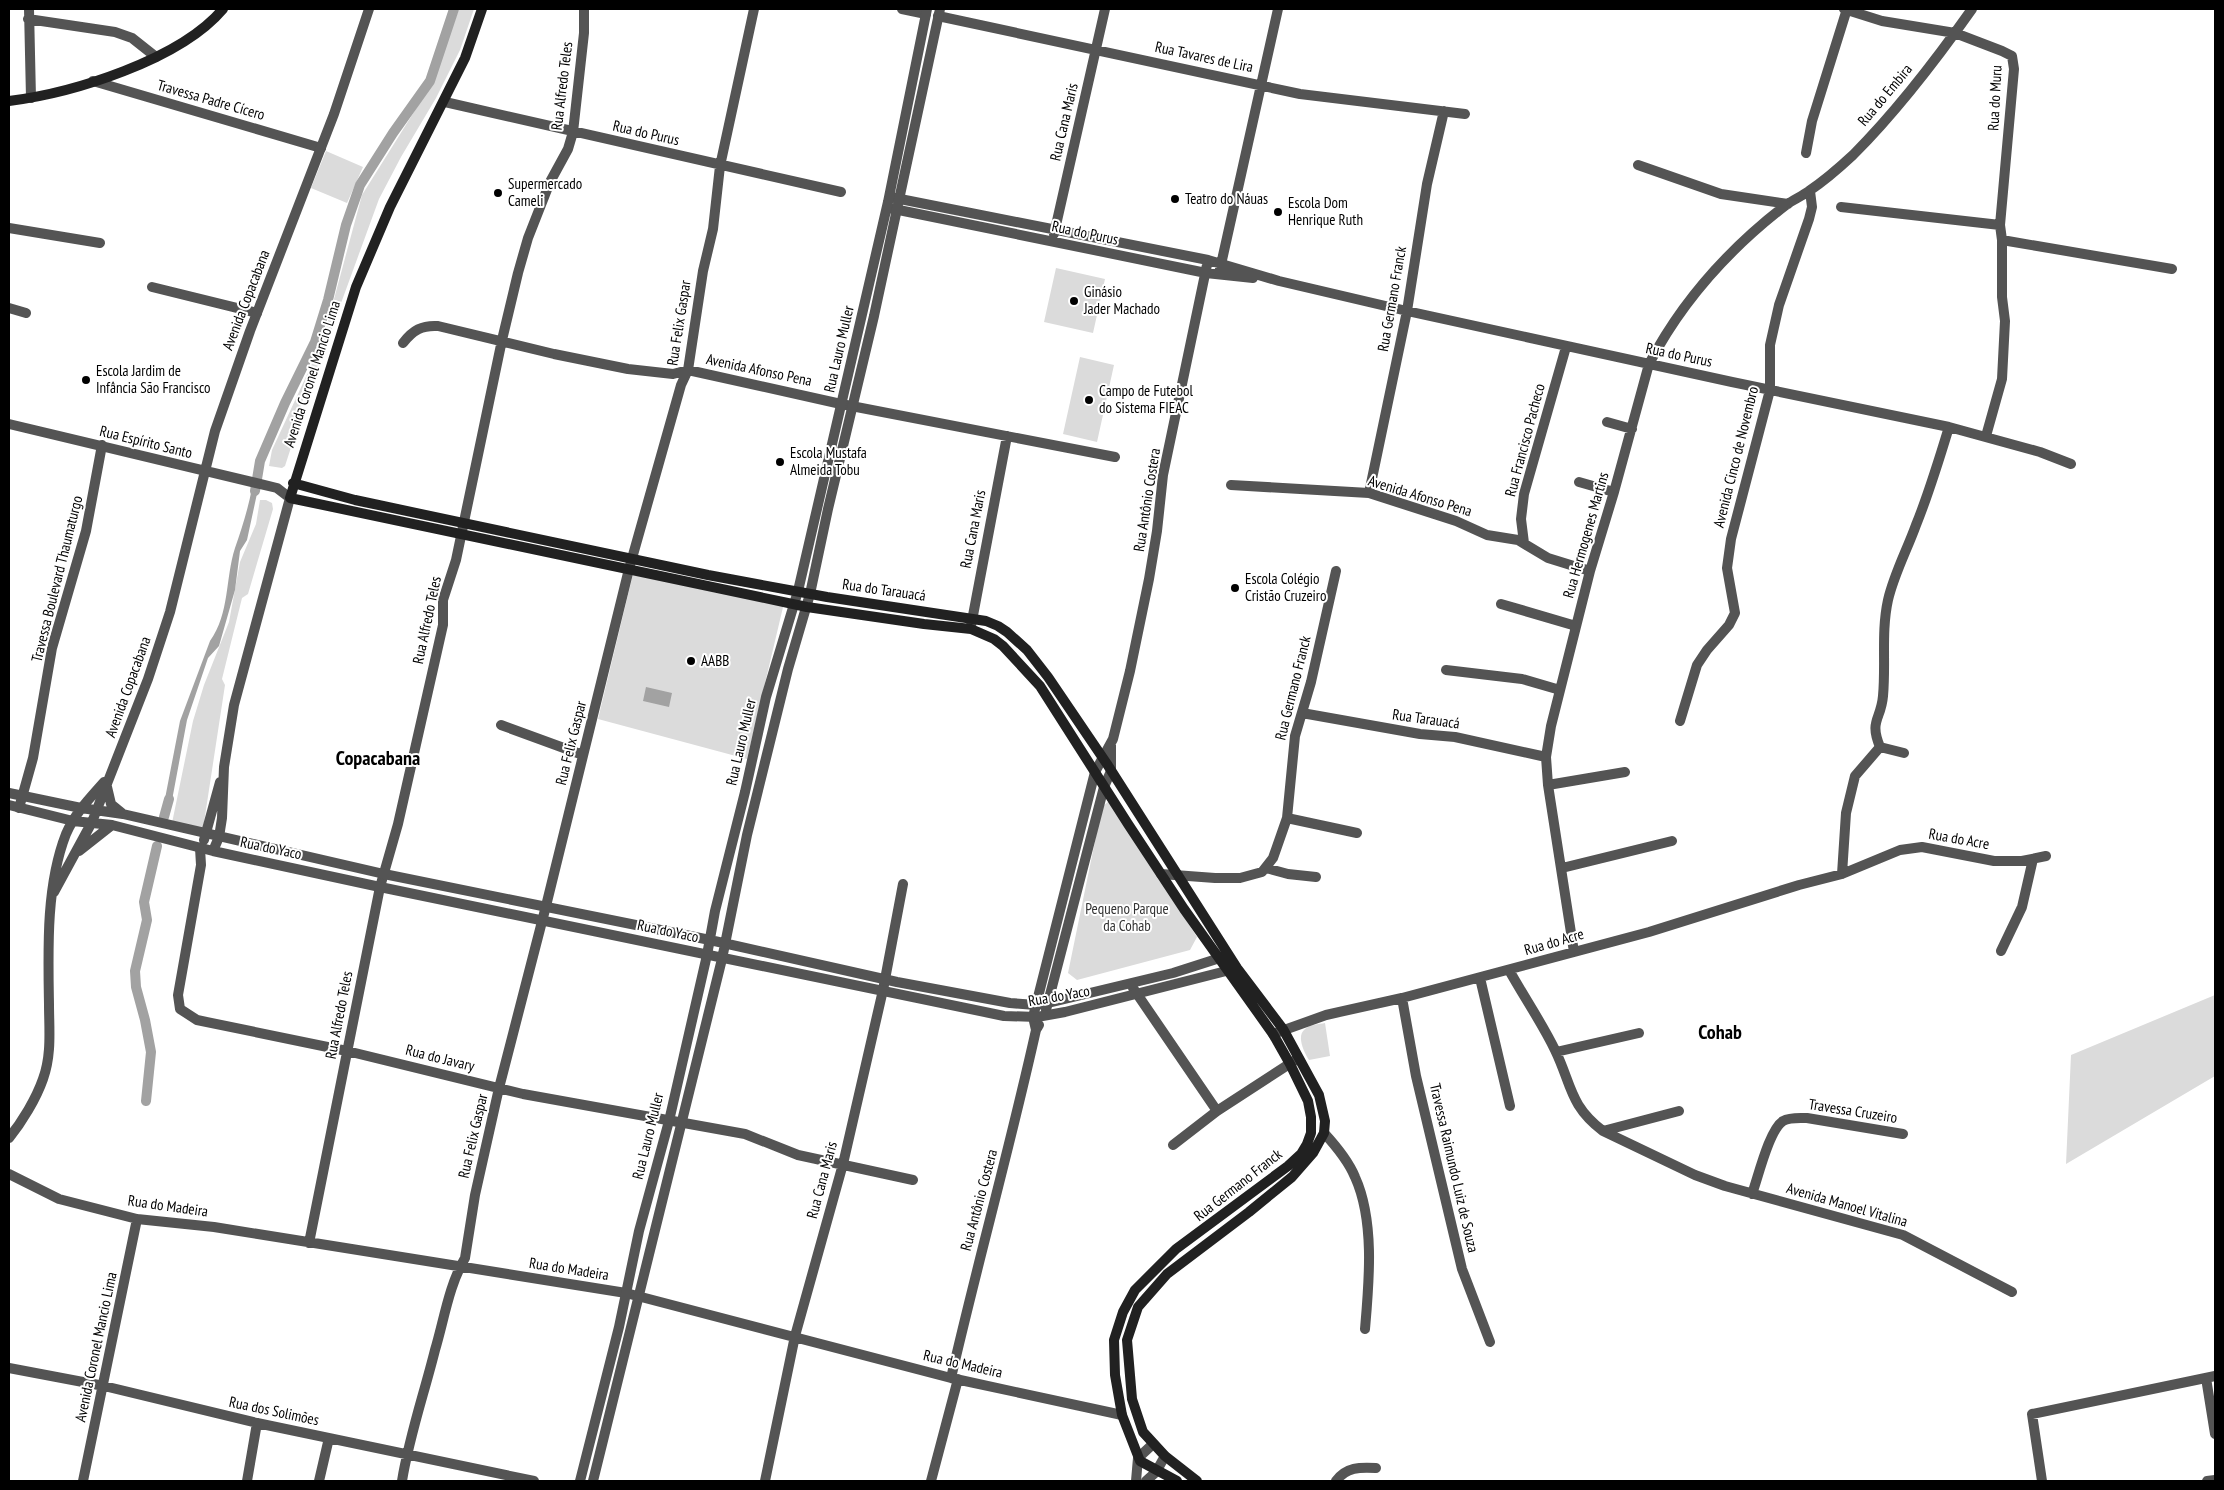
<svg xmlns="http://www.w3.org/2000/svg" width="2224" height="1490" font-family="'PT Sans Narrow',sans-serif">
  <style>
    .green { fill: #dbdbdb }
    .water { fill: #a2a2a2 }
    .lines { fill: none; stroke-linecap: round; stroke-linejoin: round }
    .canal { stroke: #a2a2a2; stroke-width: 10 }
    .minor { stroke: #545454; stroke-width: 10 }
    .tertiary { stroke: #545454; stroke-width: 10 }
    .secondary { stroke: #212121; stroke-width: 10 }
    .poi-dot { fill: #000; stroke: #fff; stroke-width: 2 }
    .labels { text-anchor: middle; stroke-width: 4; stroke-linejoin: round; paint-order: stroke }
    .street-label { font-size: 15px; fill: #000; stroke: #fff }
    .poi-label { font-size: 15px; fill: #000; stroke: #fff; text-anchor: start }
    .park-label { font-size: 15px; fill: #323232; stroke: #fff }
    .district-label { font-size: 20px; font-weight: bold; fill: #000; stroke: #fff }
  </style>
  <rect width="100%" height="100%" fill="#fff"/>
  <path class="green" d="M459 9H474L460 50 436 98 401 157 379 199 313 380 309 383 292 431 295 435 285 466 282 468 269 466 272 450 323 340 362 195 429 88 437 71Z
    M326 151 363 167 347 203 311 188Z
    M1056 268 1105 279 1093 333 1044 322Z
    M1080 357 1114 365 1097 442 1063 434Z
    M260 500H266L272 503 273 509 248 594 242 598 222 679 225 685 203 829 172 823 193 721 204 685 229 622 240 562 256 524Z
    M634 570 784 603 747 759 598 719Z
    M1109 801 1197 937 1190 950 1077 980 1068 973 1102 807Z
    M2215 995V1076L2066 1164 2071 1055Z
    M1325 1023 1330 1056 1309 1060C1304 1052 1296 1036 1305 1029 1309 1025 1319 1024 1325 1023Z"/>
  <path class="water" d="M252 488 258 489 247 540 240 551 235 590 219 646 208 658 187 720 170 811 163 809 180 721 210 641C230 613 225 579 235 548 242 528 248 509 252 488Z
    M646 687 672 693 669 707 643 701Z"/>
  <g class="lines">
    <path class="canal" d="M255 491 260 461 285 403 315 342 328 300 346 225 360 185 393 133 430 81 454 9
      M164 817 169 799
      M146 1101 151 1052 145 1020 136 987 135 971 147 920 144 902 157 846"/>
    <path class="minor" d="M29 9 31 98
      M902 9 926 14
      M1844 9 1882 21 1955 33 2002 51 2012 56 2014 69 2000 225 2002 240V297L2005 321 2002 379 1986 436
      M938 16 1300 94 1465 114
      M28 19 115 32 132 38 156 57
      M93 81 321 148
      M445 102 841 192
      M1806 153 1812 121 1847 9
      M1638 165 1721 194 1788 204
      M890 197 1208 260 1279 281 1407 311 1732 382 1949 427 2040 452 2071 464
      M1841 207 2000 225
      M889 208 1206 273 1253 278
      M9 228 100 243
      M1054 234 1105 9
      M2002 240 2172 269
      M1220 269 1278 9
      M152 287 257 313
      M9 308 26 313
      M403 343C413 330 422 325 438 326L554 354 628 369 673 374 688 370 841 404 1115 457
      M1607 422 1632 429
      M1579 482 1614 492
      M1231 485 1369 493 1456 521 1487 535 1518 540 1548 558 1590 571
      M1369 493 1407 311 1427 184 1444 111
      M1524 543 1521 519 1524 494 1566 347
      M1501 604 1576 626
      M971 626 1007 436
      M1446 670 1522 679 1560 690
      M1302 713 1420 734 1455 737 1546 757
      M1680 721 1697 665 1707 650 1729 625 1735 613 1727 568 1731 539 1770 390V345L1779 305 1809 219 1812 207 1810 191
      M501 725 583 755
      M1880 747C1869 720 1881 720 1883 696 1886 664 1881 632 1888 600 1894 574 1907 550 1916 525 1929 493 1939 460 1949 427
      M1548 785 1625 772
      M19 808 33 758 52 648 86 531 102 445
      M1287 818 1357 833
      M200 848 201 865 178 995 180 1009 197 1020 347 1051 523 1094 745 1134 798 1155 913 1180
      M1266 868 1288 874 1316 877
      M1562 868 1672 841
      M1161 874 1215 878H1240L1262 872 1273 858 1287 818 1295 736 1311 682 1336 571
      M1842 874 1846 813 1855 776 1880 747 1904 753
      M2001 951 2022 907 2033 859
      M1574 952 1548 785 1546 757 1551 726 1590 571 1614 492 1649 364C1682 301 1730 248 1786 205 1793 200 1802 196 1809 191 1824 181 1839 168 1853 155 1897 111 1936 60 1972 9
      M1509 970C1524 997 1542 1023 1555 1050 1572 1085 1569 1105 1603 1131L1695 1175 1725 1186 1903 1235 2012 1292
      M1480 978 1510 1106
      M1133 988 1217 1111
      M1402 998 1416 1076 1462 1269 1490 1342
      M1046 1010 1104 787 1111 771V745
      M1036 1030 1033 1017 1036 1005 1095 772 1113 739 1130 671 1149 579 1157 531 1163 475 1208 260
      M1273 1034 1326 1015 1402 998 1649 932 1799 885 1842 874 1900 850 1922 847 1994 861H2022L2046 856
      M1556 1052 1639 1033
      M1603 1131 1679 1111
      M1324 1133C1336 1146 1348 1160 1355 1177 1375 1221 1369 1283 1365 1329
      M1173 1145 1217 1111 1297 1059
      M9 1174 59 1199 137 1219 214 1227 626 1293 951 1378 1122 1415
      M1752 1194C1758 1178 1769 1130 1783 1121 1790 1117 1799 1118 1807 1118L1903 1134
      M309 1243 380 887 398 824 443 625V600L456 560 502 340 518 273 528 238 550 182 568 149 573 132 584 33V9
      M9 1368 104 1386 257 1423 534 1481
      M951 1378C978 1261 1010 1147 1036 1030L1039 1025
      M2206 1378 2215 1434
      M83 1481 137 1219
      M247 1481 257 1423
      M319 1481 329 1438
      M402 1481C409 1437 424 1394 435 1350 444 1320 449 1285 465 1258L475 1195 499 1088 546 906 629 569 681 385 688 370 703 271 713 229 720 166 754 9
      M765 1481 795 1336 843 1164 883 990 903 884
      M931 1481 958 1379
      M1336 1481C1346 1467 1360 1467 1376 1468
      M2042 1481 2032 1414 2215 1376
      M2207 1481 2215 1480"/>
    <path class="tertiary" d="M9 424 277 488 290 498 234 705 224 767 222 818 219 837 213 851
      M107 787 111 804 122 813
      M9 793 81 808 123 814 384 874 710 940 897 982 1010 1003 1036 1005 1048 1003 1173 973 1226 956
      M9 805 73 821 112 825 213 851 380 887 1004 1016 1037 1017 1065 1012 1234 969
      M204 840 220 782
      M79 851 112 825
      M54 892 92 822 148 679 170 612 215 431 250 331 334 114 369 9
      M9 1138C22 1122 36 1099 43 1079 52 1054 49 1029 49 1004 48 949 46 885 66 834 75 813 90 798 104 782
      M580 1481 619 1327 639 1231 669 1121 707 955 715 911 745 792 766 697 798 591 888 202 927 9
      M593 1481 722 959 747 835 788 669 810 594 828 509 874 316 940 9
      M1136 1481 1138 1458 1153 1444
      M1146 1481 1156 1472 1165 1456"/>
    <path class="secondary" d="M482 9 465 58 390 207 356 287 290 498 807 607 924 624 971 629 994 639 1003 646 1040 686 1128 824 1184 909 1273 1034 1290 1064 1308 1101 1311 1117V1133L1307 1144 1301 1154 1288 1166 1176 1249 1135 1290 1123 1312 1114 1340 1115 1375 1122 1415 1140 1461 1177 1481
      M9 101C73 93 180 60 223 9
      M293 483 355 500 708 575 827 597 986 621 998 626 1007 632 1027 650 1048 677 1107 764 1237 968 1283 1029 1319 1095 1325 1121 1324 1133 1313 1153 1292 1177 1249 1212 1167 1274 1138 1307 1127 1340 1132 1399 1143 1432 1165 1456 1197 1481"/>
  </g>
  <g class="poi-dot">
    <circle cx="498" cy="193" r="5"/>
    <circle cx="1175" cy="199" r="5"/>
    <circle cx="1278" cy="212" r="5"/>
    <circle cx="1074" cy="301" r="5"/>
    <circle cx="86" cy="380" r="5"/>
    <circle cx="1089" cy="400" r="5"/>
    <circle cx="780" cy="462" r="5"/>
    <circle cx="1235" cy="588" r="5"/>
    <circle cx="691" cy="661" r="5"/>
  </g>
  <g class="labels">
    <g class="street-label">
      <text transform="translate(1204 57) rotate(12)" y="5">Rua Tavares de Lira</text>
      <text transform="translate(562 86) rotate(-83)" y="5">Rua Alfredo Teles</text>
      <text transform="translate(1885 95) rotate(-50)" y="5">Rua do Embira</text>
      <text transform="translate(1995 98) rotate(-87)" y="5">Rua do Muru</text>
      <text transform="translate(211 100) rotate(16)" y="5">Travessa Padre Cícero</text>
      <text transform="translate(1064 122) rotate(-77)" y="5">Rua Cana Maris</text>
      <text transform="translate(646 133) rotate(13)" y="5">Rua do Purus</text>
      <text transform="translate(1085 233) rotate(12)" y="5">Rua do Purus</text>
      <text transform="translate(1392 299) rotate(-80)" y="5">Rua Germano Franck</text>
      <text transform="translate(246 300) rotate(-69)" y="5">Avenida Copacabana</text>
      <text transform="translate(679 323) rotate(-81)" y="5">Rua Felix Gaspar</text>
      <text transform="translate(839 349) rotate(-77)" y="5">Rua Lauro Muller</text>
      <text transform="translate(1679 355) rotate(12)" y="5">Rua do Purus</text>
      <text transform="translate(759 370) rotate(12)" y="5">Avenida Afonso Pena</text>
      <text transform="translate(312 374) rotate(-72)" y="5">Avenida Coronel Mancio Lima</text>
      <text transform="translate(1525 440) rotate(-75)" y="5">Rua Francisco Pacheco</text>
      <text transform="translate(146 442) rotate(14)" y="5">Rua Espírito Santo</text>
      <text transform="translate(1736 457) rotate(-76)" y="5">Avenida Cinco de Novembro</text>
      <text transform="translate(1420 496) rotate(17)" y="5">Avenida Afonso Pena</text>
      <text transform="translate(1147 500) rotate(-81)" y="5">Rua Antônio Costera</text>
      <text transform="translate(973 529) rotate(-79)" y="5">Rua Cana Maris</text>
      <text transform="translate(1586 535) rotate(-74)" y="5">Rua Hermogenes Martins</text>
      <text transform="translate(57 579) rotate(-76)" y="5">Travessa Boulevard Thaumaturgo</text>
      <text transform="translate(884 590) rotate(8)" y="5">Rua do Tarauacá</text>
      <text transform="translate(427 620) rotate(-78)" y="5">Rua Alfredo Teles</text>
      <text transform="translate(128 687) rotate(-70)" y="5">Avenida Copacabana</text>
      <text transform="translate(1293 688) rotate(-76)" y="5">Rua Germano Franck</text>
      <text transform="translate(1426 719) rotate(8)" y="5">Rua Tarauacá</text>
      <text transform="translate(741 742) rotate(-77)" y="5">Rua Lauro Muller</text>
      <text transform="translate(571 743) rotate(-76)" y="5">Rua Felix Gaspar</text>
      <text transform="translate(1959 839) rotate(10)" y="5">Rua do Acre</text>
      <text transform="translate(271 848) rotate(12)" y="5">Rua do Yaco</text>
      <text transform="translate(668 931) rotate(12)" y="5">Rua do Yaco</text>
      <text transform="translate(1554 942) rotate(-16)" y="5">Rua do Acre</text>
      <text transform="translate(1059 996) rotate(-10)" y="5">Rua do Yaco</text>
      <text transform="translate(339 1015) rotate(-79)" y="5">Rua Alfredo Teles</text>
      <text transform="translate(440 1058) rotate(14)" y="5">Rua do Javary</text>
      <text transform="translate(1853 1111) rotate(9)" y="5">Travessa Cruzeiro</text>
      <text transform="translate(473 1136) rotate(-77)" y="5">Rua Felix Gaspar</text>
      <text transform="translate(648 1136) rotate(-76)" y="5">Rua Lauro Muller</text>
      <text transform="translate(1454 1168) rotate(77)" y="5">Travessa Raimundo Luiz de Souza</text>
      <text transform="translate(822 1180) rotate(-75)" y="5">Rua Cana Maris</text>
      <text transform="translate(1238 1185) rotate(-38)" y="5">Rua Germano Franck</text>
      <text transform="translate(979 1200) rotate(-75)" y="5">Rua Antônio Costera</text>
      <text transform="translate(1847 1205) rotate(16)" y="5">Avenida Manoel Vitalina</text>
      <text transform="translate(168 1206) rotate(8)" y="5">Rua do Madeira</text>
      <text transform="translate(569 1269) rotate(9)" y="5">Rua do Madeira</text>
      <text transform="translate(96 1347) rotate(-78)" y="5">Avenida Coronel Mancio Lima</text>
      <text transform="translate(963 1364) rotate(13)" y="5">Rua do Madeira</text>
      <text transform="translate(274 1411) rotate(12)" y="5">Rua dos Solimões</text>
    </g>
    <g class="poi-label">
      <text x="508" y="189">Supermercado<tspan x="508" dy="17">Cameli</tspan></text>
      <text x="1185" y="204">Teatro do Náuas</text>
      <text x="1288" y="208">Escola Dom<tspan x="1288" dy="17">Henrique Ruth</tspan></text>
      <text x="1084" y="297">Ginásio<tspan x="1084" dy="17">Jader Machado</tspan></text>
      <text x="96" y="376">Escola Jardim de<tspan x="96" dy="17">Infância São Francisco</tspan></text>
      <text x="1099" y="396">Campo de Futebol<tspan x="1099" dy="17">do Sistema FIEAC</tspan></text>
      <text x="790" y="458">Escola Mustafa<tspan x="790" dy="17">Almeida Tobu</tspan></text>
      <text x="1245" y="584">Escola Colégio<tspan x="1245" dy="17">Cristão Cruzeiro</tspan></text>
      <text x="701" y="666">AABB</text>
    </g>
    <g class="park-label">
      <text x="1127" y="914">Pequeno Parque<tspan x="1127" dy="17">da Cohab</tspan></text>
    </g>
    <g class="district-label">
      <text x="378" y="765">Copacabana</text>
      <text x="1720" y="1039">Cohab</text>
    </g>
  </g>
  <rect width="2224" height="1490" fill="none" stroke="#000000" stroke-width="20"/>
</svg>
